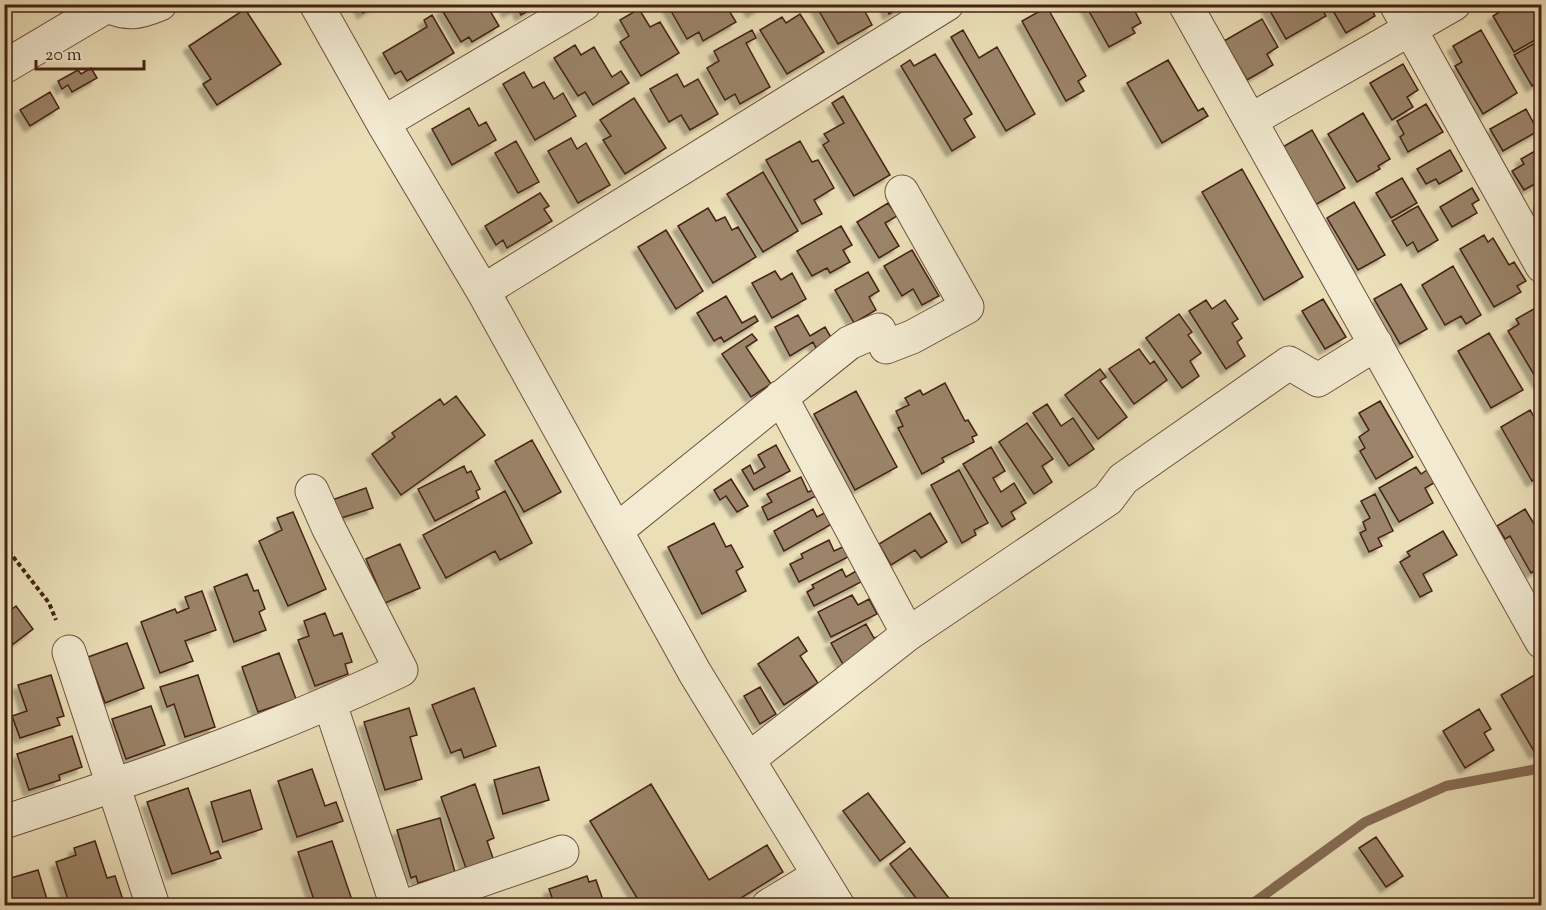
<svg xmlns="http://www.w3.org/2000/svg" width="1546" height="910" font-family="'Sorts Mill Goudy',serif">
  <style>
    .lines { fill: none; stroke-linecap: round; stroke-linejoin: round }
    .stream { stroke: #876d55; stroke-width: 10 }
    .building { fill: #9b8469; stroke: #452214; stroke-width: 1.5; filter: url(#shadow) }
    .minor-casing { stroke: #6e513d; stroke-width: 35 }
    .path { stroke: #452214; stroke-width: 4; stroke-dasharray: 4.5 3; stroke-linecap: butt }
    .minor { stroke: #f2ead1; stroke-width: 33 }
  </style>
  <defs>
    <filter id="shadow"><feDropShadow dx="-5.5" dy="5.5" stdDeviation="1.5" flood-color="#0004"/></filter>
  </defs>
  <rect width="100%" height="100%" fill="#ebdfb8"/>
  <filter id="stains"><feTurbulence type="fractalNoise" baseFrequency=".00333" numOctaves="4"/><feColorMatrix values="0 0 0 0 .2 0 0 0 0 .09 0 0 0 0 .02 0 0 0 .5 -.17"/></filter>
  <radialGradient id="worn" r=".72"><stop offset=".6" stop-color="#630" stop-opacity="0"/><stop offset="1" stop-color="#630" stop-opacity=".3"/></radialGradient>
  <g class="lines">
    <path class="stream" d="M1249 906 1365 822 1446 786 1542 768"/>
  </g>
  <path class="building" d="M358 4H377L363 13Z
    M452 4H486L499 26 472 42 469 37 461 42 442 10Z
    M504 4H540L521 15 517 7 508 12Z
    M667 4H725L736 22 703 41 699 32 687 39Z
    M747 4H765L752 12Z
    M815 4H861L872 25 838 44Z
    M885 4H907L889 14Z
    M1085 4H1131L1141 23 1132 28 1135 33 1109 47Z
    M1266 4H1319L1326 16 1286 39Z
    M1329 4H1369L1375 16 1346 33Z
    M1512 4H1535L1541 15 1537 17 1542 25V36L1514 52 1493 16Z
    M1047 7 1086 76 1078 81 1084 91 1066 101 1022 21Z
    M245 9 281 64 217 105 203 84 211 79 189 46Z
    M639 9 650 27 660 22 679 53 641 76 620 42 629 36 620 20Z
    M800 14 824 52 787 74 760 30 782 17 786 23Z
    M432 15 454 53 407 81 401 71 395 74 383 53 427 27 424 20Z
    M1262 19 1278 47 1267 54 1273 65 1247 80 1224 41Z
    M752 30 756 38 746 43 770 87 740 104 735 94 725 100 707 68 719 61 714 51Z
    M963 30 979 58 997 47 1035 114 1006 131 951 37Z
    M1481 30 1517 93 1483 114 1455 66 1462 62 1453 46Z
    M1542 39V80L1532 86 1514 55Z
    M575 45 581 55 594 47 612 77 621 71 629 83 593 105 585 92 578 96 554 58Z
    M935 54 972 114 964 119 975 137 952 151 901 66 910 60 914 66Z
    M1168 60 1198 111 1203 108 1208 116 1162 143 1127 83Z
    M1403 64 1418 90 1407 97 1413 107 1392 120 1370 83Z
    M91 68 97 78 72 92 68 85 62 89 58 81 78 70 81 74Z
    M524 72 533 88 544 82 554 99 563 93 576 116 535 140 503 84Z
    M677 74 684 87 698 79 718 114 690 130 681 115 669 122 650 89Z
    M50 92 59 108 30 126 20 110Z
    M843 96 890 175 854 196 823 145 829 141 824 134 844 123 832 103Z
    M634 98 666 148 625 174 603 140 611 136 600 120Z
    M1426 104 1443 132 1408 152 1400 137 1404 134 1397 121Z
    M469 108 479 126 486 122 496 140 452 165 432 129Z
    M1526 109 1538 131 1503 151 1490 129Z
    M1363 113 1390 159 1378 166 1380 169 1357 182 1328 134Z
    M1312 130 1345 188 1315 205 1281 148Z
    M571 138 577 149 586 143 610 185 578 203 548 151Z
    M516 141 539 182 518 193 495 153Z
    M800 141 812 162 818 160 834 188 814 200 822 214 802 224 766 160Z
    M1542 147V180L1524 190 1512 171 1524 164 1521 159Z
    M1450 150 1462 171 1439 184 1436 179 1426 184 1417 169Z
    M1242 169 1303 277 1264 300 1202 192Z
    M763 172 798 231 763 252 727 194Z
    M1402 178 1417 203 1391 218 1376 193Z
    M1472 188 1479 200 1472 204 1477 213 1452 227 1440 207Z
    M540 193 549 206 544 209 552 221 507 248 503 240 496 245 485 226Z
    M1354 202 1385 255 1358 270 1327 218Z
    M888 203 897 216 885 223 899 246 879 258 857 222Z
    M1542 204V221L1534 208Z
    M1418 206 1438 240 1418 252 1413 242 1407 246 1392 221Z
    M708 208 716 221 725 217 732 230 738 227 756 257 713 283 678 226Z
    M841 226 852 245 843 250 850 262 830 273 827 268 812 276 797 251Z
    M666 230 703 291 676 309 638 247Z
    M1484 235 1488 242 1493 238 1509 265 1514 262 1526 281 1517 286 1521 292 1494 307 1460 249Z
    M912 250 939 296 922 305 913 289 902 296 884 266Z
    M1453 266 1481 315 1466 324 1461 316 1445 325 1422 285Z
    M775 271 781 280 792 273 806 299 772 318 752 283Z
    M868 272 879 291 869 297 876 310 854 323 835 290Z
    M1401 284 1427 329 1400 344 1374 299Z
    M726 296 742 323 755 316 758 321 724 342 721 337 714 341 697 313Z
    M1323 299 1346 337 1325 349 1302 311Z
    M1206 300 1212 309 1225 300 1238 319 1232 323 1242 338 1237 342 1245 356 1226 369 1189 311Z
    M1539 306 1542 310V381L1539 383 1508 331 1519 324 1516 319Z
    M1179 314 1192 332 1188 335 1201 353 1190 361 1199 376 1182 388 1146 338Z
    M798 315 810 336 825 327 832 339 816 348 813 342 790 356 775 327Z
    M1489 333 1523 390 1491 408 1458 351Z
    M752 334 757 340 746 347 771 384 751 397 722 354Z
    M1139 349 1150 364 1154 361 1167 380 1134 404 1109 369Z
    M1100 369 1106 377 1100 381 1127 417 1098 439 1065 395Z
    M945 383 965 421 968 420 977 435 972 437 974 442 942 458 944 462 922 474 898 428 903 426 896 411 909 405 905 398 920 390 923 395Z
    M856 391 897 467 855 490 814 414Z
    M456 396 485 435 401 495 372 454 395 437 392 433 440 399 444 405Z
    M1380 401 1413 457 1376 479 1360 451 1365 448 1359 437 1369 430 1359 413Z
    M1047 404 1061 426 1073 418 1094 449 1069 466 1033 413Z
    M1530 410 1542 430V475L1532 481 1501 427Z
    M1027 423 1053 459 1042 466 1052 482 1034 494 999 442Z
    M532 440 561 492 524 512 495 461Z
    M776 445 790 471 754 490 742 470 750 465 754 474 765 467 758 455Z
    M991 447 1005 471 993 478 1001 492 1014 483 1026 503 1011 512 1015 519 1002 527 963 464Z
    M464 466 467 473 471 471 480 489 476 491 479 498 435 521 418 489Z
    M1416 467 1421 474 1427 470 1434 483 1425 488 1433 503 1399 522 1379 488Z
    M959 470 988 523 974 530 976 535 962 543 931 485Z
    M801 477 808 492 813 490 816 496 768 520 762 507 772 502 767 494Z
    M731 479 748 506 737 512 726 496 720 500 714 490Z
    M366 488 373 508 338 519 332 500Z
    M505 491 532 543 500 560 495 551 446 578 423 535Z
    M1375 494 1393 531 1378 538 1382 546 1369 552 1360 533 1366 530 1363 522 1370 518 1361 501Z
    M813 509 817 517 826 512 832 524 784 551 774 531Z
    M1525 509 1542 537V566L1531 573 1510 536 1505 539 1497 526Z
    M293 512 326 589 288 606 259 541 282 530 277 518Z
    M930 513 947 542 921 558 915 550 891 565 879 544Z
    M714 523 726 547 731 545 743 567 736 571 746 591 702 614 668 547Z
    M1443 531 1457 555 1423 574 1432 591 1420 597 1400 562 1410 556 1407 552Z
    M829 540 834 551 845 546 850 556 799 582 790 564 803 558 801 554Z
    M400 544 420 588 385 603 366 559Z
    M842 569 846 577 856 571 861 582 814 606 807 592 814 588 812 585Z
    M247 574 254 591 258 590 265 609 259 612 266 630 234 642 214 587Z
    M202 591 216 630 185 641 193 661 160 673 141 622 175 609 177 613 189 608 185 597Z
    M852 595 858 605 869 599 877 614 831 637 818 612Z
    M16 606 33 629 4 651V615Z
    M325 613 334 636 342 633 352 662 345 664 348 674 315 686 298 640 309 636 304 621Z
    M866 624 874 638 880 636 844 666 831 643Z
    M798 637 807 651 800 656 818 683 784 705 758 664Z
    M127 643 144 688 105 703 88 657Z
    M279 653 296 699 258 712 242 667Z
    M1538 673 1542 679V749L1535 753 1501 695Z
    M51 675 64 716 57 718 60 725 20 738 12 716 27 711 18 685Z
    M198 675 215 727 185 737 174 704 167 707 160 687Z
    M760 687 776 714 760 724 744 696Z
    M474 688 496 746 464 758 461 749 451 753 432 705Z
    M151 706 165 745 126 759 112 719Z
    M409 708 417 735 410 737 422 779 385 790 364 722Z
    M1479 709 1491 729 1484 733 1494 750 1465 768 1443 731Z
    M72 736 82 767 59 775 60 780 29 790 17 754Z
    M539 767 549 800 503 814 494 780Z
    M312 769 325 806 336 802 343 821 297 837 278 781Z
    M475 784 494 838 487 841 494 861 467 871 441 797Z
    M651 784 709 880 767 845 783 872 728 906H642L590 821Z
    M188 788 211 854 218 851 221 858 172 874 147 802Z
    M250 790 262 829 223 842 211 802Z
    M868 793 905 842 880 861 843 811Z
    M440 818 455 872 418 883 416 876 411 878 397 830Z
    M1376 837 1403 876 1386 887 1359 848Z
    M95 841 107 878 115 876 123 900 105 906H70L56 862 76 855 74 848Z
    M332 841 353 903 347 906H316L298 852Z
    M910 848 955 906H922L890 864Z
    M38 870 49 906H4V880Z
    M587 876 589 882 596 880 605 906H555L549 889Z"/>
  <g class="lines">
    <g class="minor-casing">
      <path id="minor" d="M316 4 383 123 483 291 695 673 838 906
        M1185 4 1542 642
        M1396 4 1542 266
        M4 67 107 6C129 15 138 13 160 4
        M1251 120 1454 4
        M383 123 584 4
        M483 291 947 4
        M781 397 908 634
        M617 530 849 343 879 330 886 347 912 337 967 307 902 192
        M69 652 153 906
        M330 704 397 906
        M749 759 908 634 1108 499 1123 479 1289 363 1318 380 1376 344
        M4 822C139 778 273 731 401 670L328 527 312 491
        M406 906 562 852
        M768 906 819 875"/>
    </g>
    <path class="path" d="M4 545 49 603 56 620"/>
    <use href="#minor" class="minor"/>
  </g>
  <rect width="1546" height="910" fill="none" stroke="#ebdfb8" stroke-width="24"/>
  <rect x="6" y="6" width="1534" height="898" fill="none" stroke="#452214" stroke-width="3"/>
  <rect x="12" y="12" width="1522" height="886" fill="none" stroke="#452214" stroke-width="1.5"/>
  <path d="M36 60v9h108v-9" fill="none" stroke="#452214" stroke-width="3"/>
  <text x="45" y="60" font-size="18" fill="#452214" stroke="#f2ead1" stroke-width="4.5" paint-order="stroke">20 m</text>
  <rect width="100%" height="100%" filter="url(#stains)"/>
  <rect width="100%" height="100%" fill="url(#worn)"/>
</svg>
